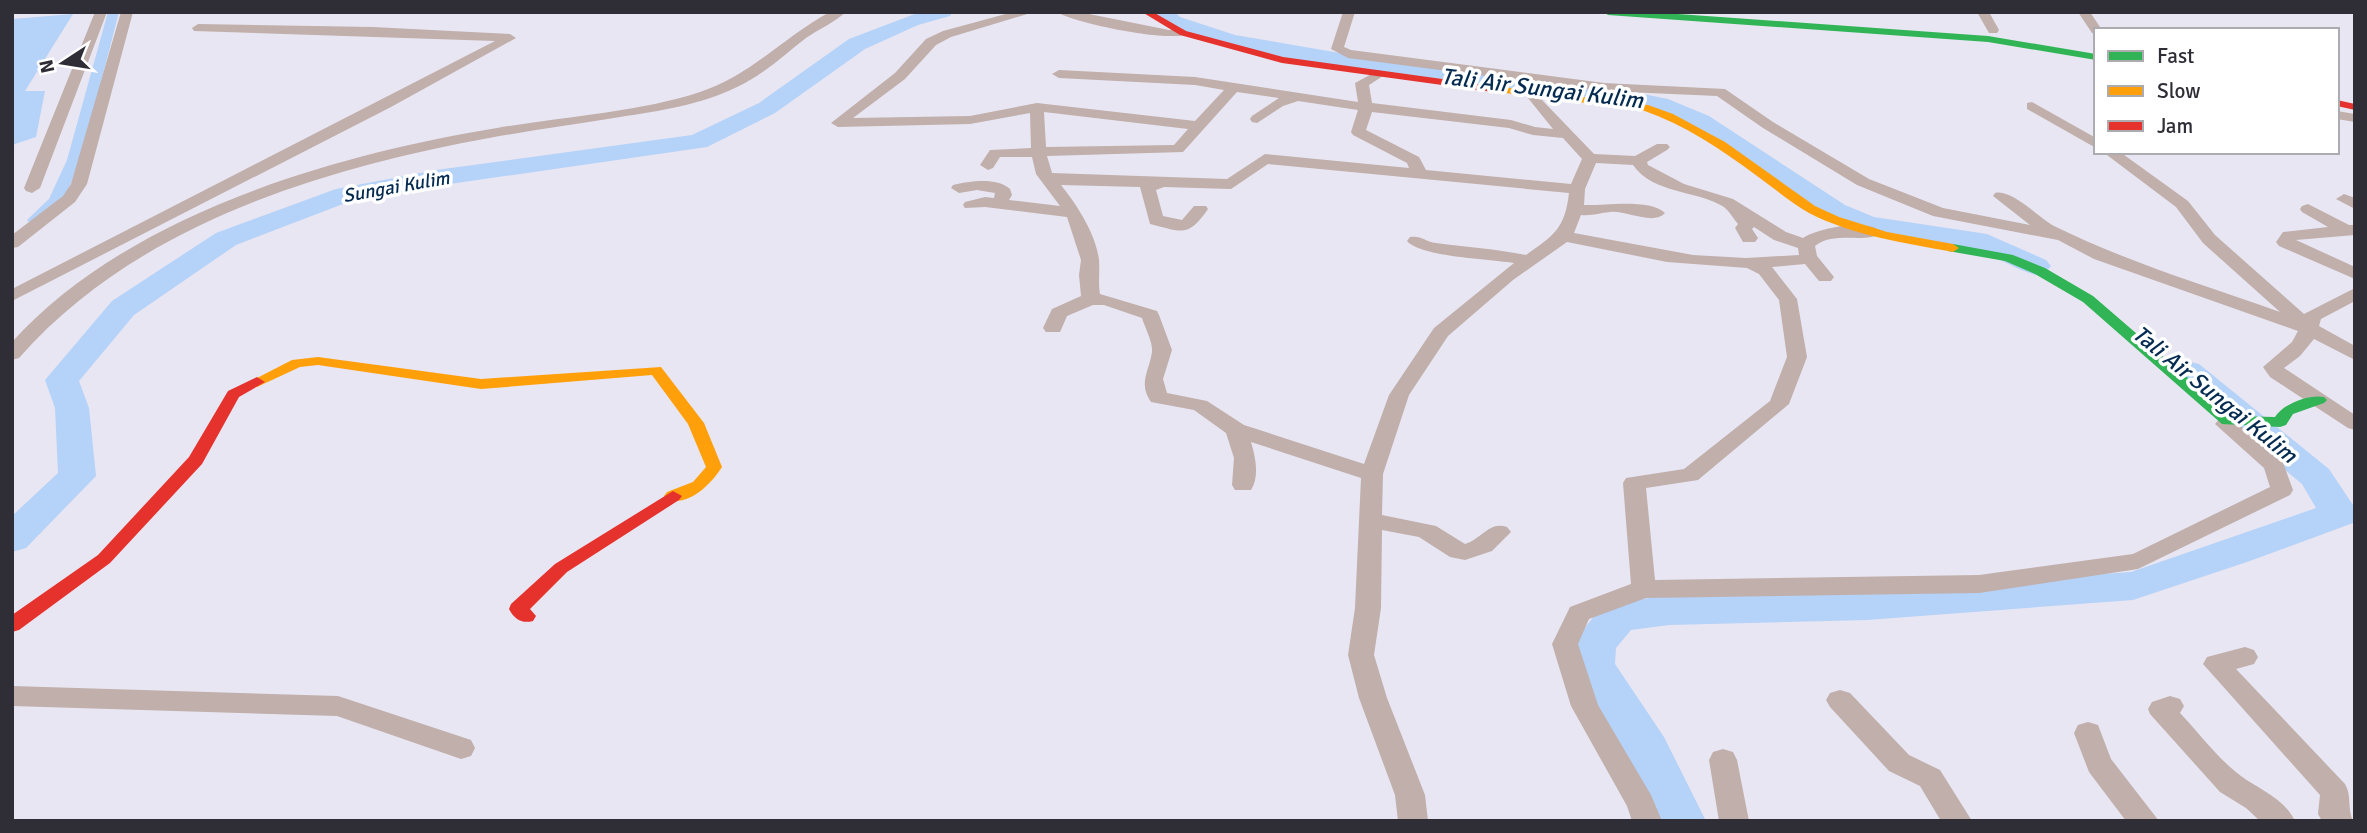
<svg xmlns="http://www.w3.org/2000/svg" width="2367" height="833" font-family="Signika,sans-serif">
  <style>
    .water { fill: #b5d2f8 }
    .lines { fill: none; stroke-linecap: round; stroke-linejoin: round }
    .canal { fill: #b5d2f8; fill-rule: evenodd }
    .river { fill: #b5d2f8; fill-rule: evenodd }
    .street { fill: #c0afab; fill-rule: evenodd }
    .fast { fill: #30b455; fill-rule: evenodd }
    .slow { fill: #ff9f0a; fill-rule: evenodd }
    .jam { fill: #e5322d; fill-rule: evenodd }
    .labels { text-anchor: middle; stroke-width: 7; stroke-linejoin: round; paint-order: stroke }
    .far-water-label { font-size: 19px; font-style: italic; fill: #052b51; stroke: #fff }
    .water-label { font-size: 23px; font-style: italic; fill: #052b51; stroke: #fff }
  </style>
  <rect width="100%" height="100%" fill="#e8e6f2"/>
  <path class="water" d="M73 14 25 91H45L36 137 12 145V19Z"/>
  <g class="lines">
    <path class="canal" d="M108 12H119L81 160 63 201 40 223H30L27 220 30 217 49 199 67 160Z"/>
    <path class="river" d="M920 12H953L950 16 918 25 865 49 775 113 707 147 436 186 343 204 236 245 134 315 79 381 89 408 96 476 26 548 12 552V516L58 473 55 408 45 380 112 301 216 233 336 189 436 170 692 135 759 103 849 39Z
      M1153 12H1175L1180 17 1235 35 1404 64 1608 87 1668 99 1709 116 1845 205 1874 217 1987 234 2046 260 2051 266 2046 272 2036 275C2012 269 1991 252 1967 247 1920 238 1873 239 1828 218 1813 211 1798 199 1784 189 1724 148 1681 111 1606 101 1531 90 1189 63 1153 12Z
      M2187 361 2199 364 2329 469 2355 508 2353 523 2247 562 2133 600 1867 620 1669 625 1631 630 1616 648 1615 664 1664 737 1706 821H1656L1627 758 1571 666 1572 644 1603 605 1669 595 1867 590 2131 572 2316 508 2302 484 2175 378 2170 371 2175 364Z"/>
    <path class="street" d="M95 12H107L40 188 32 193 26 191 24 188Z
      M121 12H133L87 184 75 202 18 247 12 248V235L63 196 71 184Z
      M830 12H846C835 22 819 29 806 38 784 55 763 75 737 87 700 105 660 111 620 117 576 124 533 130 489 138 320 169 136 225 19 358L12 360V342C128 214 333 155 497 128 561 117 640 112 700 92 750 76 785 36 830 12Z
      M1013 12H1034L951 37 936 45 905 79 853 118 970 116 1037 103 1195 121 1224 90 1195 85 1059 78 1052 74 1059 70 1195 77 1358 102 1355 83 1379 70 1386 74 1369 85 1372 103 1511 120 1535 127 1553 129 1524 93V81L1348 58 1331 49 1343 12H1355L1344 47 1351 50 1604 83 1725 89 1773 122 1869 179 1943 208 2030 225 1993 196 1995 193C2012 189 2039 218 2054 226 2127 262 2204 285 2280 312L2203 243 2176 207 2103 152H2120L2188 201 2215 235 2304 314 2355 288V301L2321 319 2319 326 2355 346V360L2314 339 2300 356 2284 368 2355 415V430L2348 428 2270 377 2263 367 2292 342 2298 331 2094 259 2058 240 1933 216 1857 185 1763 128 1717 96 1604 91 1538 83V93L1543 101 1594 154 1635 156 1657 144H1667L1670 147 1667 150 1647 162 1648 165 1684 184 1733 199 1786 232 1803 238C1819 228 1868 218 1881 232 1869 245 1835 230 1815 246L1817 256 1834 277 1831 281H1819L1805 264 1772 267 1797 299 1807 357 1789 404 1698 480 1646 488 1655 580 1979 575 2133 554 2270 487 2264 468 2215 424 2221 417H2235L2237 423 2282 460 2293 490 2290 495 2138 569 1979 593 1646 598 1589 619 1578 644 1598 705 1651 795 1662 821H1632L1627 806 1571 706 1552 644 1570 607 1631 584 1623 483 1626 478 1684 469 1770 401 1787 357 1779 300 1759 274 1747 268 1667 262 1567 242 1513 280 1448 336 1409 395 1383 474 1382 515 1436 526 1465 544C1482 539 1489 521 1507 527L1511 532 1492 551 1465 560 1450 557 1419 537 1382 530 1381 608 1374 655 1387 698 1425 795 1428 821H1398L1395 795 1359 698 1348 655 1355 608 1361 478 1251 442C1255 456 1260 476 1251 490H1235L1232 485 1234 458 1226 433 1194 410 1151 402C1138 383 1149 372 1152 352 1153 342 1145 328 1142 318L1104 305H1093L1067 316 1060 332H1046L1043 328 1052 309 1081 296 1079 275 1081 260 1067 217 985 207 965 208 963 205 965 202 985 197 994 198 995 193 977 190 959 193 951 188 953 185C970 181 997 177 1010 189L1012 195 1009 200 1060 206 1036 174 1032 157H1000L993 168 988 170 980 165 990 150 1031 148 1030 113 970 124 838 127 831 123 895 73 926 39 943 31ZM1237 92 1279 98 1252 116 1250 119 1252 122 1257 123 1283 106 1298 101 1358 110 1351 132 1353 135 1407 163 1409 168 1265 154 1227 179 1052 173 1047 156 1183 152ZM1044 112 1188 129 1174 145 1046 147ZM1372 112 1509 128 1533 135 1563 138 1582 159 1571 184 1426 170 1419 157 1366 130ZM1596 163 1633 165C1653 194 1697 190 1724 207 1729 211 1733 218 1738 224L1735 228 1743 242H1755L1758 238 1752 229 1754 227 1774 240 1798 248 1799 255 1746 258 1693 255 1574 233 1581 215C1592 216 1599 213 1610 212 1626 210 1653 226 1665 213 1650 198 1603 206 1584 205L1585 189ZM1268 164 1569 193C1565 229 1553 236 1526 255 1496 249 1466 247 1436 243 1426 242 1421 235 1410 237L1407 241C1421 257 1489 259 1514 263L1434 328 1389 395 1364 464 1244 425 1207 401 1167 393 1163 379 1172 350 1159 315 1157 311 1100 294C1098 282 1100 271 1099 260 1096 234 1077 205 1061 185L1140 187 1150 224C1182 232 1188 238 1208 209L1206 206H1194L1182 220 1163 216 1156 190 1164 187 1231 189Z
      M1057 12H1079L1169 30 1183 29 1189 33C1175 44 1073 23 1057 12Z
      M1977 12H1989L1999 30 1997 33H1989Z
      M2078 12H2090L2102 30H2096V34L2092 33Z
      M198 24 373 27 510 34 516 38 391 107 12 301V289L495 41 194 31 192 28Z
      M2032 102 2096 138V148L2027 109V103Z
      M2337 111 2355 114V122L2337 119Z
      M2344 194 2355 198V209L2336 199Z
      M2308 204 2349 225H2355V235L2296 240 2355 267V279L2279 246 2276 242 2283 232 2328 227 2302 212 2300 209 2302 206Z
      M2245 647 2254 650 2258 657 2254 664 2236 669 2345 784C2352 796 2347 808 2353 821H2322L2318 814 2320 795 2203 664 2207 657Z
      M12 686 338 696 471 740 475 748 471 756 461 759 337 716 12 706Z
      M1840 690 1850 693 1909 755 1940 770 1972 821H1941L1920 786 1889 771 1830 707 1826 700 1830 693Z
      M2170 696 2180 699 2184 706 2180 713C2199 733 2218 759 2241 776 2260 790 2284 798 2295 821H2260L2246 808 2220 792 2150 714 2148 709 2152 702Z
      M2088 722 2098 725 2111 759 2159 821H2126L2089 772 2074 733 2078 725Z
      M1723 749 1733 752 1737 760 1749 821H1719L1709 760 1713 752Z"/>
    <path class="fast" d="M1604 12H1650L1988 36 2096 54V60L1988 42 1608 15Z
      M1953 244 2013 255 2045 268 2093 296 2232 416 2275 417C2283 404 2309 394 2324 397L2327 400 2324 403 2293 414 2286 425 2280 427 2222 424 2083 302 2035 274 2005 261 1948 251V245Z"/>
    <path class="slow" d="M1493 86 1648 105 1673 114 1725 142 1815 206 1839 217 1887 232 1953 244 1959 248 1953 252C1905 243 1854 236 1809 213 1791 203 1774 188 1757 176 1721 149 1685 125 1642 110L1489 91V87Z
      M318 357 481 379 661 367 704 423 722 467C711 484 690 506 667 500L664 496 667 492 693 482 706 467 688 424 652 375 481 389 318 365 300 367 257 387 249 382 292 360Z"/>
    <path class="jam" d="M1142 12H1153L1186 31 1283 57 1493 86 1498 89 1493 92 1282 63 1180 35Z
      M2337 100 2355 104V110L2337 106Z
      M257 377 265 382 239 397 202 464 110 563 19 630 12 632V615L98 555 189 457 228 391Z
      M673 491 682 496 679 500 567 572 530 609 536 616 533 621C522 624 514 619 509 609L511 604 555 564Z"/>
  </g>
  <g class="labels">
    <g class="far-water-label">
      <text transform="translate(396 186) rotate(-10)" y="7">Sungai Kulim</text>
    </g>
    <g class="water-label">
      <text transform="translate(1542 88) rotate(7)" y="8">Tali Air Sungai Kulim</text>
      <text transform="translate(2215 394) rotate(39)" y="8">Tali Air Sungai Kulim</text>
    </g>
  </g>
  <rect width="2367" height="833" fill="none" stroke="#2f2e37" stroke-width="28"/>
  <rect x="2094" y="28" width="245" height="126" fill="#ffffff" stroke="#acabaf" stroke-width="2"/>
  <rect x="2108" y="51" width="35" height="10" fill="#30b455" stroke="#acabaf" stroke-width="2"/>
  <text x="2157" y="63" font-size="21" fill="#2f2e37">Fast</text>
  <rect x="2108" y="86" width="35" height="10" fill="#ff9f0a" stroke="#acabaf" stroke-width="2"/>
  <text x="2157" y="98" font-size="21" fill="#2f2e37">Slow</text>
  <rect x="2108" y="121" width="35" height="10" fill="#e5322d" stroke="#acabaf" stroke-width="2"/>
  <text x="2157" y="133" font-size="21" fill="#2f2e37">Jam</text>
  <g transform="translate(63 63) rotate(258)" stroke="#ffffff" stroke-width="5" paint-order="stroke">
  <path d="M0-5L12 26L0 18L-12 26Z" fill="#2f2e37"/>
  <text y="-10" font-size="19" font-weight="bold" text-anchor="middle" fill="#2f2e37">N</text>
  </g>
</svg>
